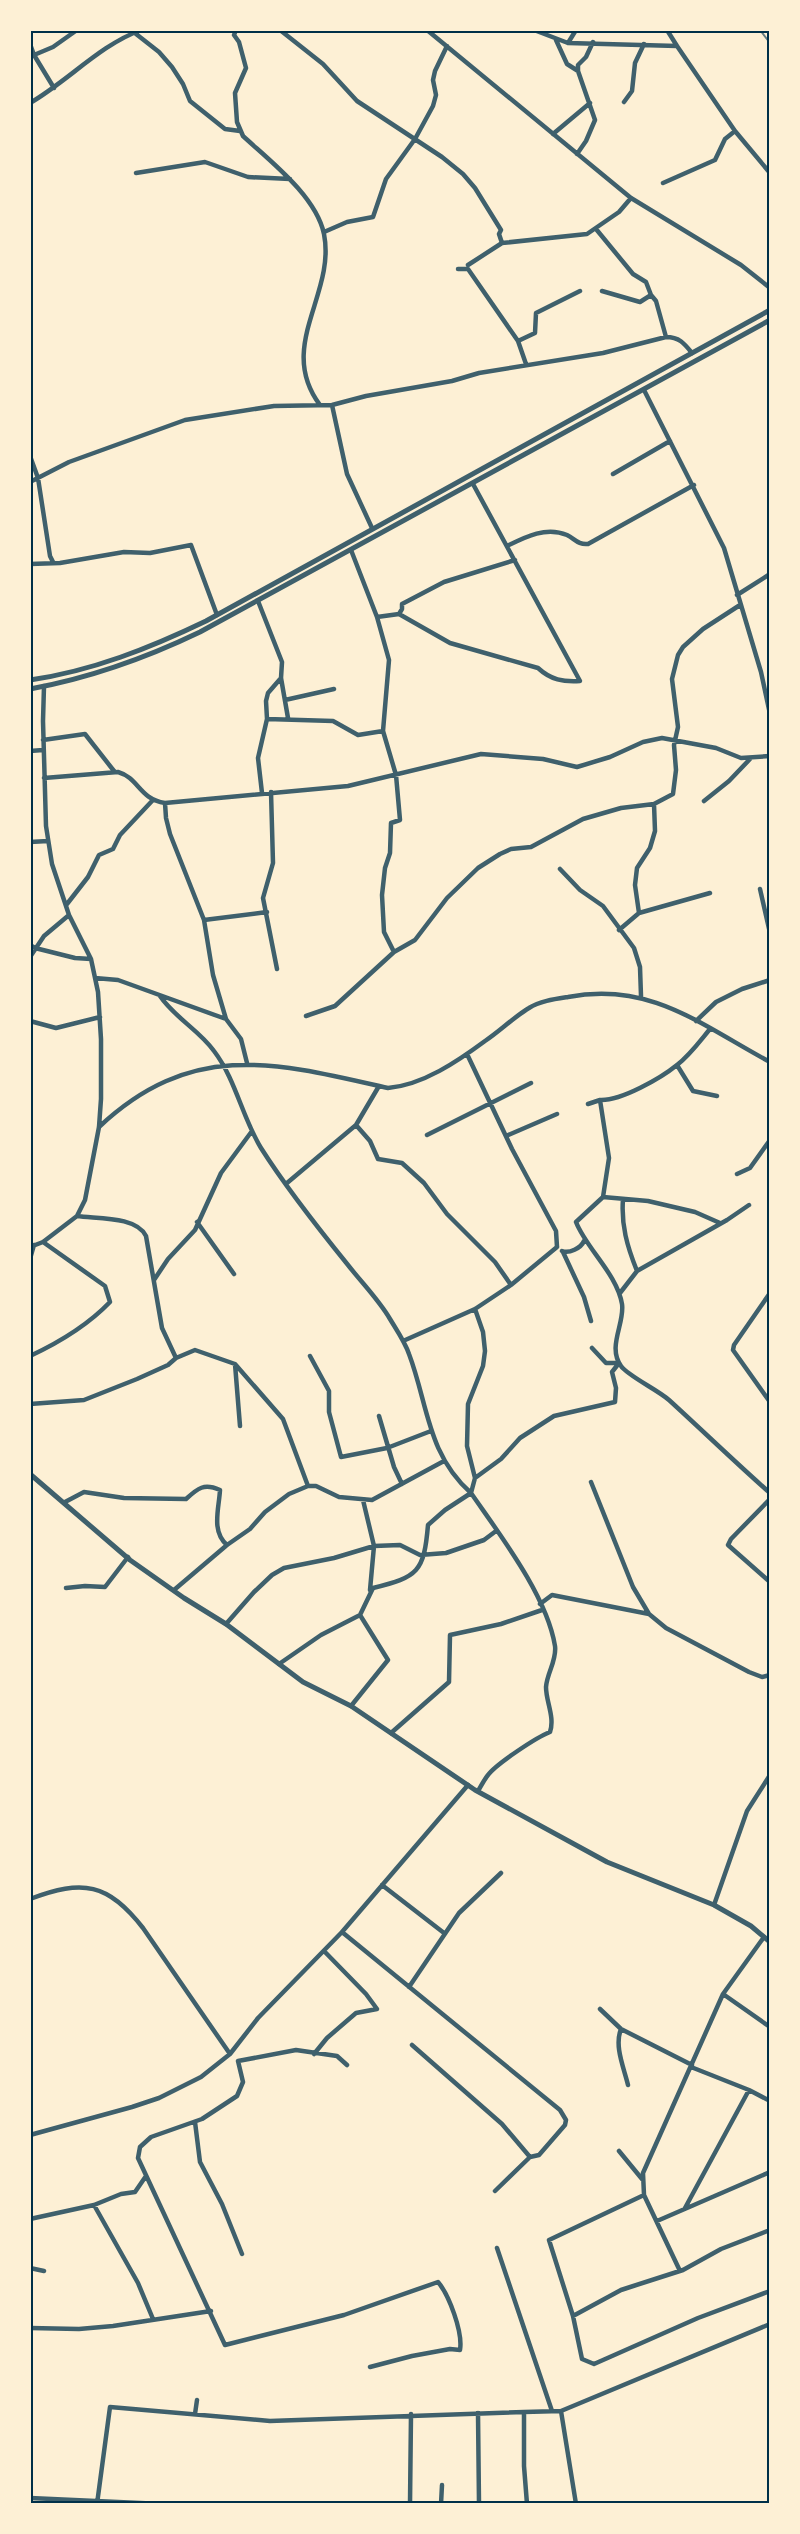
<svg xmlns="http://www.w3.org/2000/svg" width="800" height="2534" font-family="'Exo 2',sans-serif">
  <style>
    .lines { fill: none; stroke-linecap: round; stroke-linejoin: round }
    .minor { stroke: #3f606c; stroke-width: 4.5 }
    .tertiary { stroke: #3f606c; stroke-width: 5 }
    .rail { stroke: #657d81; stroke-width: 2 }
    .neatline { fill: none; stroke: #003049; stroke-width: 2 }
  </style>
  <rect width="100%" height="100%" fill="#fdf0d5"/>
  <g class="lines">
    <path class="minor" d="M131 30 159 52 172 67 183 84 190 101 225 129 240 131
      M236 30 234 35 239 42 246 68 235 93 237 122 243 136C270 161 316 196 324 234 336 295 276 346 320 405
      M280 30 323 64 357 101 442 157 463 174 475 188 501 230 499 234 502 243
      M427 30 631 198 741 265 770 288
      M534 30 568 43 677 46 735 131 770 173
      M667 30 677 46
      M556 40 567 64 578 71
      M568 43 576 30
      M30 44 34 55 54 88
      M34 55 53 47 77 30
      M624 102 632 91 635 63 644 44
      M30 103C68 81 100 45 141 30
      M553 134 590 103
      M577 154 586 141 595 120 578 71V65L586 57 593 42
      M136 173 205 162 248 177 290 179
      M663 183 715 160 725 139 735 131
      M596 229 633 274 646 282 651 295
      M324 232 347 222 373 217 386 179 415 139 433 106 436 95 433 80 435 71 447 46
      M468 265 502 243 587 234 619 212 631 198
      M458 269H468L518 341 526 364
      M602 291 640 302 651 295 656 301 666 337
      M518 341 535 333 536 313 580 291
      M644 390 724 548 761 672 770 714
      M332 405 347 474 372 528
      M30 456 38 478 50 556 53 562
      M613 474 670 441
      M30 482 69 462 185 420 274 406 332 405 366 396 452 381 479 373 603 353 666 337C679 337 684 343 692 353
      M507 546C525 537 546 526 567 535 575 539 578 545 588 544L694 485
      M351 550 377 617 389 660 383 731 396 775 400 820 391 823 390 853 385 868 382 895 384 932 394 952
      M30 564 60 563 124 552 150 553 191 545 217 615
      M737 595 770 574
      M258 601 282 662 281 678 288 718
      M399 614 402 609V604L444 582 515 560
      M377 617 399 614 450 643 538 668C551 680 563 682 580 681L473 484
      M285 700 334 689
      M267 719 333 721 358 735 383 731
      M43 740 85 734 114 771
      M30 751 43 750
      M44 778 118 772C139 778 139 799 165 803L348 786 481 754 543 759 577 767 610 757 643 742 662 738 716 748 741 758 770 756
      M271 792 273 863 263 898 277 969
      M262 793 258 758 267 719 266 701 268 693 281 678
      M704 801 729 781 750 759
      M165 803 166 818 170 834 204 920 213 975 226 1019 241 1039 247 1063
      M30 842 48 841
      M560 869 580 890 603 906 634 948 640 967 641 996
      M760 889 770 933
      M67 904 88 877 99 855 113 849 120 835 152 801
      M639 913 635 885 637 868 650 848 655 831 654 804
      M204 920 267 912
      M619 930 639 913 710 893
      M30 945 35 948 75 958 91 959
      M30 957 44 936 69 915
      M95 978 118 980 226 1019
      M160 996C175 1018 199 1030 214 1051 236 1080 242 1117 261 1148 287 1189 318 1228 348 1265 362 1283 379 1300 390 1319 396 1329 405 1342 409 1354 428 1404 427 1454 471 1493 500 1535 547 1596 555 1646 557 1660 547 1673 546 1687 546 1702 555 1717 550 1732 537 1737 496 1764 488 1775 484 1780 481 1786 478 1791
      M306 1016 335 1006 394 952 415 940 447 898 478 868 500 854 511 849 531 847 583 819 621 808 654 804 673 794 676 770 674 745 678 727 672 679 678 655 683 647 703 629 740 605
      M30 1021 56 1028 100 1017
      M696 1021 716 1002 742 989 770 980
      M710 1029C700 1041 690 1055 677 1065 661 1078 621 1101 600 1100L609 1158 603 1197 576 1222C586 1248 617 1274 622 1304 625 1323 607 1347 621 1366 628 1376 658 1390 669 1400 703 1431 736 1463 770 1493
      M467 1054 512 1149 556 1231 557 1247
      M677 1065 693 1091 717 1096
      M588 1104 600 1100
      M356 1125 370 1141 378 1159 402 1163 424 1183 447 1214 495 1262 511 1285
      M99 1127C192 1040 275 1062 388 1088 423 1085 458 1061 485 1041 500 1031 514 1017 529 1008 540 1001 555 999 568 997 650 981 701 1025 770 1062
      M427 1135 531 1083
      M506 1136 557 1114
      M737 1174 750 1168 770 1140
      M287 1183 356 1125 379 1086
      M603 1197 648 1201 695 1212 720 1223
      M623 1199C621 1225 627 1246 637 1271
      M197 1222 234 1274
      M30 1247 43 1242 77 1216 85 1200 99 1127 101 1099V1039L98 992 91 959 69 915 52 864 46 826 43 721 44 686
      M562 1251C569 1254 581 1248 584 1241
      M563 1252 584 1297 591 1321
      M30 1259 34 1245
      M154 1280 168 1259 195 1230 221 1173 252 1131
      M620 1293 637 1271 727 1220 749 1205
      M770 1293 734 1345 733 1350 770 1402
      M403 1341 475 1309 511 1285 557 1247
      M30 1356C60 1342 87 1326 110 1302L105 1286 43 1242
      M310 1356 329 1391V1412L341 1457 387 1448 431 1431
      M176 1358 195 1350 235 1364
      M30 1404 84 1400 137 1379 168 1365 176 1358 162 1328 146 1236C136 1216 97 1219 77 1216
      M379 1416 394 1467 402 1484
      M240 1426 235 1364 283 1419 308 1486
      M475 1478 501 1459 520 1438 554 1416 615 1402 616 1388 612 1372 619 1363H606L592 1348
      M591 1482 633 1587 649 1614 666 1628 749 1672 762 1677 770 1675
      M770 1499 731 1539 728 1545 770 1582
      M363 1500 374 1546 370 1590
      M65 1502 84 1492 124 1498 186 1499C198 1488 204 1483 220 1490 219 1509 211 1531 227 1545
      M66 1588 85 1586 105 1587 128 1557
      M174 1590 227 1545 250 1529 265 1512 289 1494 308 1486H316L339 1497 372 1500 444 1461
      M540 1604 552 1595 649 1614
      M226 1624 254 1592 272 1575 284 1568 334 1558 374 1546 400 1545 420 1555 446 1553 484 1540 496 1531
      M279 1664 321 1635 360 1615
      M351 1706 388 1660 360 1615 373 1588C418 1577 424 1572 428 1525L445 1510 471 1493 475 1478 467 1446 468 1404 483 1366 485 1351 483 1332 475 1309
      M391 1733 449 1682 450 1635 501 1624 542 1610
      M382 1885 444 1933
      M30 1899C83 1879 108 1883 143 1928L230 2054
      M714 1905 747 1811 770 1775
      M342 1932 560 2110 566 2120 565 2125 539 2155 530 2157 495 2191
      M409 1987 459 1913 501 1873
      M723 1994 770 2027
      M600 2009 621 2029 692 2065
      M621 2029C614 2046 624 2068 628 2085
      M412 2045 502 2124 530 2157
      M314 2054 327 2038 356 2013 377 2009 366 1994 324 1951
      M347 2065 337 2056 296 2050 238 2061 243 2082 237 2096 202 2119 151 2137 140 2147 138 2158 225 2345 344 2315 438 2282C449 2295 463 2332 460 2350L450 2349 412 2356 370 2367
      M691 2067 749 2090 770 2101
      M195 2122 200 2162 222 2204 242 2254
      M30 2135 132 2107 159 2098 201 2077 230 2054 258 2018 342 1932 468 1785
      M619 2151 642 2179
      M644 2195 549 2240 573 2316 582 2359 594 2364 698 2318 770 2291
      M94 2205 138 2283 153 2319
      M685 2208 749 2090
      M30 2219 94 2205 121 2194 135 2192 146 2176
      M657 2221 770 2172
      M497 2248 552 2411
      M30 2268 44 2271
      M680 2271 644 2195 643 2173 723 1994 764 1937
      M573 2316 621 2290 683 2270 721 2249 770 2230
      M30 2328 79 2329 113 2326 211 2311
      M478 2413 479 2504
      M195 2414 197 2400
      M30 2498 162 2504
      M97 2504 110 2407 270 2421 524 2412
      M410 2504 411 2414
      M441 2504 442 2485
      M527 2504 524 2466V2412L561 2411
      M576 2504 561 2411 770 2324"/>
    <path class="tertiary" d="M30 680C92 671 150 648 206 621L770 310
      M30 689C90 678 146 658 200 632L770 320
      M30 1474 130 1560 184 1598 226 1624 303 1682 351 1706 475 1790 607 1862 714 1905 751 1926 770 1942"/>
    <path class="rail" d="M760 30 770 43"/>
  </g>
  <rect width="800" height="2534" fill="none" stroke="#fdf0d5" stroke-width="63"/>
  <rect x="32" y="32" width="736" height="2470" class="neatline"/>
</svg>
